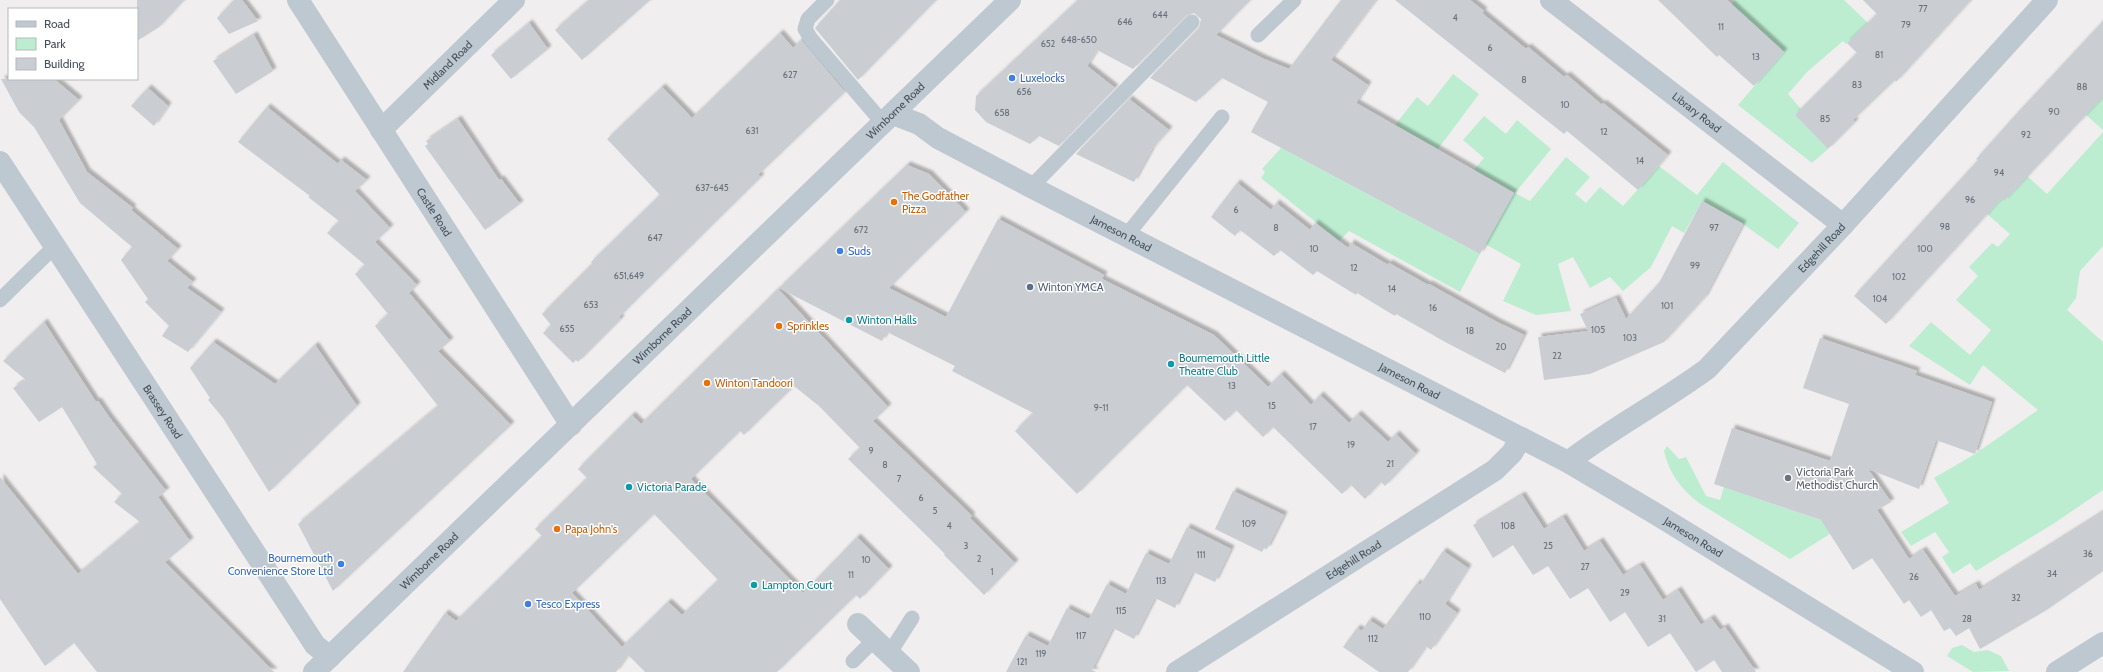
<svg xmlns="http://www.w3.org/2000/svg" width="2103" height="672" font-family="Cabin,sans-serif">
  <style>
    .green { fill: #bcedd0 }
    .building { fill: #cacdd2; fill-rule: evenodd; filter: url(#shadow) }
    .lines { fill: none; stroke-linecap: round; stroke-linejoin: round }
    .service { stroke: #bec8d0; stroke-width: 15 }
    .minor { stroke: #bec8d0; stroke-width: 22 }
    .tertiary { stroke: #bec8d0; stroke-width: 22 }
    .shop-dot { fill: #3f7fe0; stroke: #fff; stroke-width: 1.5 }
    .food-dot { fill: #e8710a; stroke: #fff; stroke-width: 1.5 }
    .service-dot { fill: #5c6f8a; stroke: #fff; stroke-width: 1.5 }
    .culture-dot { fill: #0f9aa8; stroke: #fff; stroke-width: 1.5 }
    .worship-dot { fill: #6b7280; stroke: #fff; stroke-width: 1.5 }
    .labels { text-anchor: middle; stroke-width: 3; stroke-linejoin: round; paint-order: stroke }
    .number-label { font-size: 9px; fill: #676f79 }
    .street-label { font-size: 11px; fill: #46505b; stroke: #fff }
    .shop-label { font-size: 11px; fill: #366cbe; stroke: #fff; text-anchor: start }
    .food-label { font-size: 11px; fill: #c56008; stroke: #fff; text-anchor: start }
    .service-label { font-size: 11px; fill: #4e5e75; stroke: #fff; text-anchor: start }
    .culture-label { font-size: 11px; fill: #0d838f; stroke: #fff; text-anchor: start }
    .worship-label { font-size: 11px; fill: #5b616d; stroke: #fff; text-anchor: start }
  </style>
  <defs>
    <filter id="shadow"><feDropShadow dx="3.5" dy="-3.5" stdDeviation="1" flood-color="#0004"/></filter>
  </defs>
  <rect width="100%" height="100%" fill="#f0eeee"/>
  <path class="green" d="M1735 0H1844L1868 23 1846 44 1843 41 1807 72 1788 94 1801 109 1795 115 1828 149 1812 163 1738 105 1784 52 1731 4Z
    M1453 74 1479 94 1438 149 1395 125 1417 97 1428 106Z
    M2103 94V130L2085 114Z
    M1484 116 1506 134 1517 120 1551 149 1515 193 1530 201 1566 157 1590 177 1575 194 1586 203 1600 187 1623 206 1659 166 1697 195 1723 162 1799 223 1778 249 1743 224 1702 201 1684 233 1672 226 1651 267 1623 291 1610 277 1590 288 1573 257 1558 264 1571 311 1536 315 1503 301 1521 264 1485 244 1514 193 1474 170 1484 158 1463 140Z
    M2103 132V246L2080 271 2076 298 2067 310 2103 342V490L2053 524 1976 571 1970 563 1953 574 1942 557 1949 552 1935 532 1911 546 1901 532 1949 503 1934 478 1975 454 2038 410 1983 365 1970 385 1909 346 1931 322 1970 355 1991 330 1956 300 1978 276 1969 267 1992 243 1998 247 2010 234 1987 214 2001 199 2004 201 2027 176 2047 194Z
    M1281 148 1480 254 1460 292 1349 231 1339 241 1261 178 1265 172 1262 169Z
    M1667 446 1679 459 1686 457 1706 496 1720 500 1724 487 1841 527 1790 559 1699 503C1681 489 1669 473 1664 451Z
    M1962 645 1974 652 1988 650 2001 656 2009 671 1973 672 1947 656 1952 648Z"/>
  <path class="building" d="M137 0H184L159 27 137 41Z
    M234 0H242L258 21 229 34 217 18Z
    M589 0H650L582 60 555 30Z
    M840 0H936L858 80 815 28Z
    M1078 0H1250L1216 35 1264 59 1289 69 1341 0H1376L1331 60 1368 85 1356 103 1514 193 1480 254 1251 132 1268 102 1222 78 1196 102 1150 78 1199 28 1201 19 1194 13 1186 16 1133 69 1097 50 1087 66 1115 88 1059 146 1039 136 1030 144 986 122 975 110 976 96Z
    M1395 0H1470L1484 11 1482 13 1526 49 1528 47 1564 77 1567 75 1602 105 1603 103 1668 155 1638 190 1567 131 1564 134Z
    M1658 0H1727L1784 52 1754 86 1719 55 1717 57Z
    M1863 0H1971L1896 82 1895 80 1853 120 1855 122 1828 149 1795 115 1857 53 1847 43 1877 14Z
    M2103 21V97L2004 201 2001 199 1886 324 1854 296 1978 160 1976 159 2020 110Z
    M529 23 548 49 511 79 491 55Z
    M780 33 793 48 801 40 845 92 758 175 761 177 619 317 621 319 578 362 576 360 573 363 543 333 551 325 542 314 592 264 591 262 660 195 607 139 662 87 692 118Z
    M254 35 273 71 236 94 213 61Z
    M1 79H54L79 100 59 120 87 172 133 208 131 210 178 249 167 261 193 282 187 288 221 312 188 352 162 336 169 326 145 302 148 299 121 260 132 247 80 203 34 127 19 112Z
    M148 88 168 106 154 126 131 106Z
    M1129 99 1169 130 1152 149 1134 182 1076 154Z
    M267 107 338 164 341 160 367 180 355 191 390 228 375 242 417 285 409 293 450 341 438 351 511 425 333 591 298 524 438 406 375 326 388 314 355 274 365 265 327 233 339 221 308 197 310 196 238 142Z
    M458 119 499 180 501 179 520 204 485 230 425 146 428 144 426 141Z
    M907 165 929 174 966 212 889 288 946 317 998 219 1104 275 1102 279 1214 335 1268 387 1281 374 1311 405 1320 395 1349 423 1358 414 1388 442 1396 434 1416 454 1385 486 1381 482 1365 499 1351 485 1342 494 1273 427 1263 437 1236 410 1225 421 1187 385 1077 494 1015 431 1033 413 952 371 955 366 887 332 882 341 779 288Z
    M1237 183 1271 210 1276 203 1310 230 1315 223 1348 248 1351 243 1388 265 1389 263 1428 285 1429 284 1497 322 1524 335 1505 373 1447 343 1396 314 1395 316 1357 293 1356 295 1317 271 1313 275 1280 250 1274 256 1240 230 1235 236 1211 217Z
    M1702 201 1743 224 1705 297 1664 342 1590 374 1544 380 1538 337 1588 331 1580 314 1616 298 1626 319 1659 283Z
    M778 289 888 407 873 421 972 516 970 518 1015 563 984 595 944 555 945 554 926 535 848 459 860 448 819 406 794 386 744 435 740 431 691 479 803 593 857 537 889 569 860 599 856 595 777 672H645L628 655 616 672H403L445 613 456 621 542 536 535 529 587 478 578 469 632 415 641 424ZM654 514 718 580 682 615 668 602 622 647 572 593Z
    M44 322 96 402 98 401 109 417 166 491 158 497 190 541 165 562 274 672H97L74 643 45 666 0 599V477L78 574 140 522 114 502 122 494 93 467 97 464 62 407 39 422 13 388 26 380 3 361Z
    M1820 338 1917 371 1915 375 1992 402 1975 454 1936 440 1919 489 1868 469 1891 502 1877 510 1909 559 1923 550 1955 596 1976 584 1979 590 2103 512V571L2045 611 1980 649 1969 628 1956 636 1950 628 1944 631 1931 610 1921 617 1909 600 1904 604 1872 558 1853 570 1821 520 1714 484 1732 428 1830 461 1849 404 1803 388Z
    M213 342 275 384 315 345 357 406 269 492 223 418 208 400 210 398 190 368Z
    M1233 491 1284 515 1267 549 1264 548 1262 552 1215 529Z
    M1522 495 1544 529 1563 517 1584 551 1600 541 1623 575 1640 565 1663 600 1678 590 1701 625 1711 618 1720 630 1725 627 1756 672H1722L1714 660 1696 672 1670 633 1648 647 1625 612 1610 622 1588 588 1570 599 1548 566 1533 575 1513 545 1493 558 1473 525Z
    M1187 527 1231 549 1215 582 1193 572 1175 608 1155 598 1134 639 1113 628 1092 670 1096 672H1006L1026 635 1048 646 1067 608 1089 619 1107 584 1126 594 1146 553 1169 564Z
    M1443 551 1468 568 1445 604 1457 613 1431 650 1426 646 1408 672H1379L1343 647 1357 628 1362 631 1369 620 1383 629 1417 583 1420 585Z"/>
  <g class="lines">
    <path class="service" d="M827 0 808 19 805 29 811 39 883 123
      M1258 35 1294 0
      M1031 187 1192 22
      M1126 236 1222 117
      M0 300 55 246
      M889 654 912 618
      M853 661 874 640"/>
    <g class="minor">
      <path id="s1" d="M298 0 571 425"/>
      <path id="s2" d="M1551 0 1843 225"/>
      <path id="s3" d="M893 114 919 124 938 138 1031 187 1568 462 1656 514 1913 672"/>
      <path id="s4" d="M381 130 514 0"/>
      <path id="s5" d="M0 162 315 645 330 657"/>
      <path id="s6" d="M1568 462C1612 428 1662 402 1707 369L1843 225 2047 0"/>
      <path d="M858 624 909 672"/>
      <path id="s7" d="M1177 672 1495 470 1512 453 1521 438"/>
      <path d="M2057 672 2103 643"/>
    </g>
    <path class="tertiary" id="s8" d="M314 672 1010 0"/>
  </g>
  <g class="shop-dot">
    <circle cx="1012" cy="78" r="4"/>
    <circle cx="840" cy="251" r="4"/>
    <circle cx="341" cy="564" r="4"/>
    <circle cx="528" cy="604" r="4"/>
  </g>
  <g class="food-dot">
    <circle cx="894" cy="202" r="4"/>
    <circle cx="779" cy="326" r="4"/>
    <circle cx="707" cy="383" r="4"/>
    <circle cx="557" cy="529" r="4"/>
  </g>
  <circle class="service-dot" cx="1030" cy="287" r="4"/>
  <g class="culture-dot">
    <circle cx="849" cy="320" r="4"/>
    <circle cx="1171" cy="364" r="4"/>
    <circle cx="629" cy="487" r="4"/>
    <circle cx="754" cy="585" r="4"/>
  </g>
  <circle class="worship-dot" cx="1788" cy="478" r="4"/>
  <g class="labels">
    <g class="number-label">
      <text x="1923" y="12">77</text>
      <text x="1160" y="18">644</text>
      <text x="1455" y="21">4</text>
      <text x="1125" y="25">646</text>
      <text x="1906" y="28">79</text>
      <text x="1721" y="30">11</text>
      <text x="1079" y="43">648-650</text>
      <text x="1048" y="47">652</text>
      <text x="1490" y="51">6</text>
      <text x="1879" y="58">81</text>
      <text x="1756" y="60">13</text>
      <text x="790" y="78">627</text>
      <text x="1524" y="83">8</text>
      <text x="1857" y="88">83</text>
      <text x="2082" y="90">88</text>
      <text x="1024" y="95">656</text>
      <text x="1565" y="108">10</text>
      <text x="2054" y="115">90</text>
      <text x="1002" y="116">658</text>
      <text x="1825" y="122">85</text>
      <text x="752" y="134">631</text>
      <text x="1604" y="135">12</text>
      <text x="2026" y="138">92</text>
      <text x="1640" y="164">14</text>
      <text x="1999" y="176">94</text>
      <text x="712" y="191">637-645</text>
      <text x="1970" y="203">96</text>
      <text x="1236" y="213">6</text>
      <text x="1945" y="230">98</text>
      <text x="1276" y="231">8</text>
      <text x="1714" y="231">97</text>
      <text x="861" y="233">672</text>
      <text x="655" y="241">647</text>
      <text x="1314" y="252">10</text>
      <text x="1925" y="252">100</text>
      <text x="1695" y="269">99</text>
      <text x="1354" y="271">12</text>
      <text x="629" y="279">651,649</text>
      <text x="1899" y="280">102</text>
      <text x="1392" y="292">14</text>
      <text x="1880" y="302">104</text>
      <text x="591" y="308">653</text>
      <text x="1667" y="309">101</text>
      <text x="1433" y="311">16</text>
      <text x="567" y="332">655</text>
      <text x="1598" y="333">105</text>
      <text x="1470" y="334">18</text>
      <text x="1630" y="341">103</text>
      <text x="1501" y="350">20</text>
      <text x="1557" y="359">22</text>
      <text x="1232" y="389">13</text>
      <text x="1272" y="409">15</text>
      <text x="1101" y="411">9-11</text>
      <text x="1313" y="430">17</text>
      <text x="1351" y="448">19</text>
      <text x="871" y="454">9</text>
      <text x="1390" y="467">21</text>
      <text x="885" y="468">8</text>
      <text x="899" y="482">7</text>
      <text x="921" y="501">6</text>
      <text x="935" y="514">5</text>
      <text x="1249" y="527">109</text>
      <text x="949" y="529">4</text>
      <text x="1508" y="529">108</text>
      <text x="966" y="549">3</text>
      <text x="1548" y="549">25</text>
      <text x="2088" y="557">36</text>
      <text x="1201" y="558">111</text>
      <text x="979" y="562">2</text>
      <text x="866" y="563">10</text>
      <text x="1585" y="570">27</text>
      <text x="992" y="575">1</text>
      <text x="2052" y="577">34</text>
      <text x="851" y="578">11</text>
      <text x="1914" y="580">26</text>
      <text x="1161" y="584">113</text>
      <text x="1625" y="596">29</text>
      <text x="2016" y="601">32</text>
      <text x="1121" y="614">115</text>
      <text x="1425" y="620">110</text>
      <text x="1662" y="622">31</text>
      <text x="1967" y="622">28</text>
      <text x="1081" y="639">117</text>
      <text x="1373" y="642">112</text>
      <text x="1041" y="657">119</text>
      <text x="1022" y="665">121</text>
    </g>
    <g class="street-label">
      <text dy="4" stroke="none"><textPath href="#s4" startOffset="93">Midland Road</textPath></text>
      <text dy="4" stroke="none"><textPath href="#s8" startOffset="808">Wimborne Road</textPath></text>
      <text dy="4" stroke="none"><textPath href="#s2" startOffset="184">Library Road</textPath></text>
      <text dy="4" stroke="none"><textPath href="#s1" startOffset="252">Castle Road</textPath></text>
      <text dy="4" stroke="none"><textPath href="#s3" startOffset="258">Jameson Road</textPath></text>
      <text dy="4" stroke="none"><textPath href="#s6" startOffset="334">Edgehill Road</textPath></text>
      <text dy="4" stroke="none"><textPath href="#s8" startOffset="484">Wimborne Road</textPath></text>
      <text dy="4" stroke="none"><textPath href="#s3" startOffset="582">Jameson Road</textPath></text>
      <text dy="4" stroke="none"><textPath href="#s5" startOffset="298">Brassey Road</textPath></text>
      <text dy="4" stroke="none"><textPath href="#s3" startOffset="906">Jameson Road</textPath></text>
      <text dy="4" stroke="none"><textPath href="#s7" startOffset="209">Edgehill Road</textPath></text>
      <text dy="4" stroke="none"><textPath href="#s8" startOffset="160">Wimborne Road</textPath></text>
    </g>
    <g class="shop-label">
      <text x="1020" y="82">Luxelocks</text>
      <text x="848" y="255">Suds</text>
      <text x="333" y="562" text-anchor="end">Bournemouth<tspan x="333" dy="13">Convenience Store Ltd</tspan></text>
      <text x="536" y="608">Tesco Express</text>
    </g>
    <g class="food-label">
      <text x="902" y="200">The Godfather<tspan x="902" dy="13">Pizza</tspan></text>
      <text x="787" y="330">Sprinkles</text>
      <text x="715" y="387">Winton Tandoori</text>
      <text x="565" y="533">Papa John's</text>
    </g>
    <g class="service-label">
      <text x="1038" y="291">Winton YMCA</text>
    </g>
    <g class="culture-label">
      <text x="857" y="324">Winton Halls</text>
      <text x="1179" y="362">Bournemouth Little<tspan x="1179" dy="13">Theatre Club</tspan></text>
      <text x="637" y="491">Victoria Parade</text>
      <text x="762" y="589">Lampton Court</text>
    </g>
    <g class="worship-label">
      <text x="1796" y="476">Victoria Park<tspan x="1796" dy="13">Methodist Church</tspan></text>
    </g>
  </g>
  <rect x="8" y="8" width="130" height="72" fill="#ffffff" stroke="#b5b9bd"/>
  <rect x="16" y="21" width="20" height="6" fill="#bec8d0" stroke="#b5b9bd"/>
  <text x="44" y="28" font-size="12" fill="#46505b">Road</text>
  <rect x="16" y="38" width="20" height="12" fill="#bcedd0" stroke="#b5b9bd"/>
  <text x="44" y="48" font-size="12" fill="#46505b">Park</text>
  <rect x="16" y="58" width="20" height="12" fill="#cacdd2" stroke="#b5b9bd"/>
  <text x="44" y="68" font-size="12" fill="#46505b">Building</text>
</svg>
